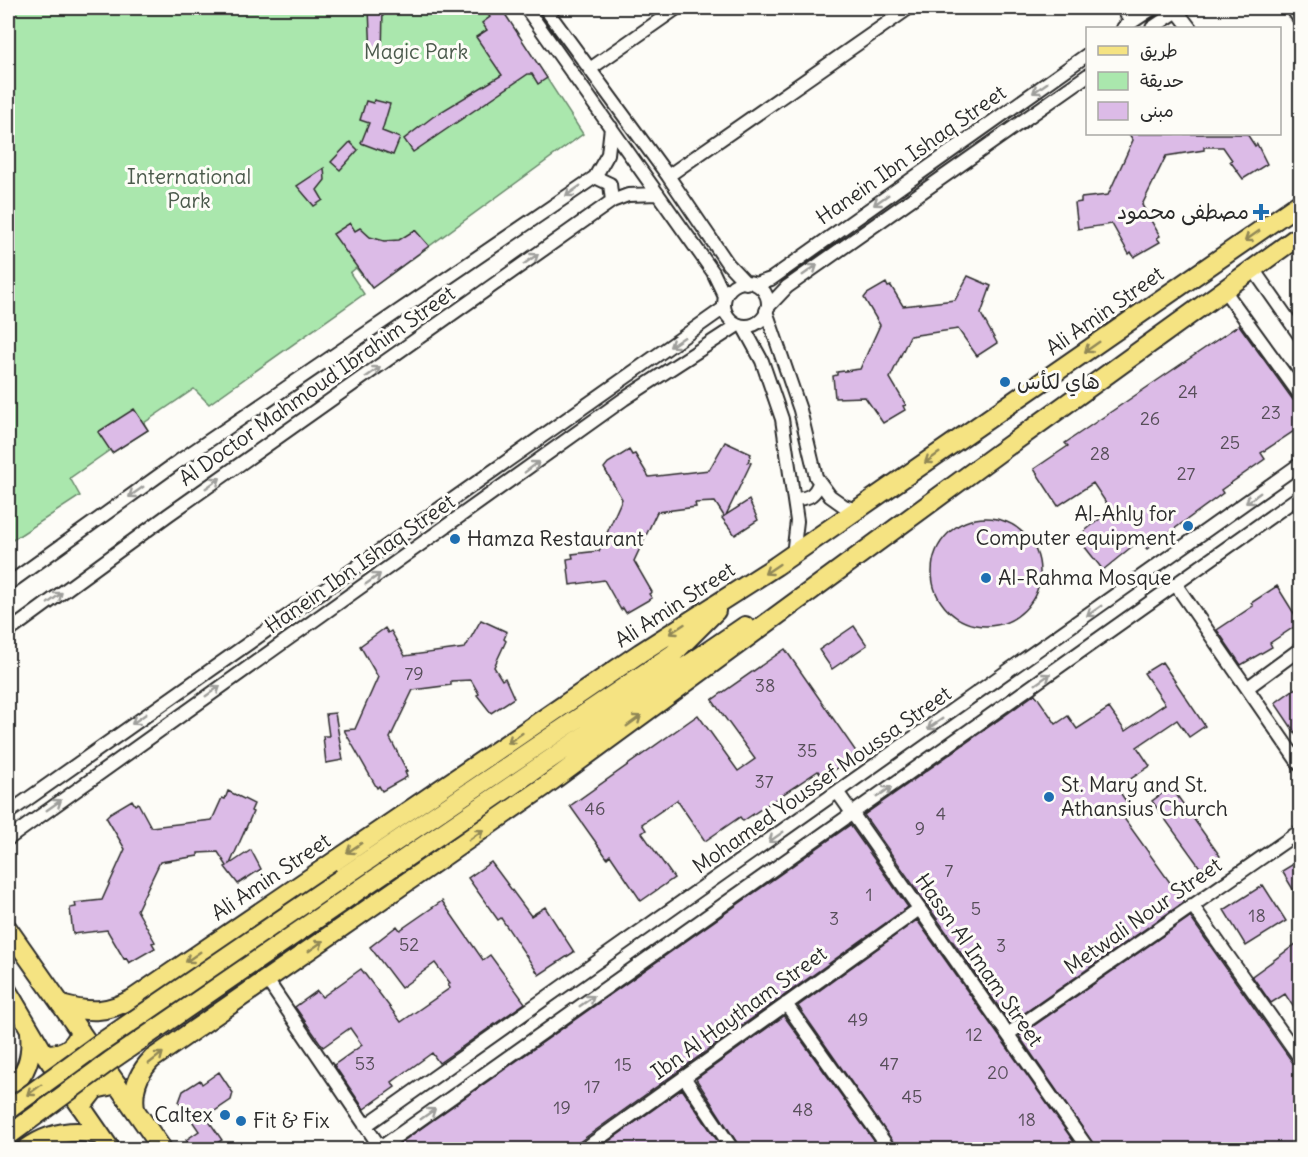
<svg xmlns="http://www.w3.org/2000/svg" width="1308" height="1157" font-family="Delius,'Playpen Sans Arabic',sans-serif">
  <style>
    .green { fill: #aae7ad; stroke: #6a896c; stroke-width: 1.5 }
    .building { fill: #dcbbe7; stroke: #2b2b2b; stroke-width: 1.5 }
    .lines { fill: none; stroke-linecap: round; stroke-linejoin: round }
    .street-casing { stroke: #2b2b2b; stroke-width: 16 }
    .primary-casing { stroke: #2b2b2b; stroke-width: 22 }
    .street { stroke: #fdfcf7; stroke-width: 12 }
    .primary { stroke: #f5e382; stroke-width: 18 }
    .primary-bridge-casing { stroke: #2b2b2b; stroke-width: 22; stroke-linecap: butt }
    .primary-bridge { stroke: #f5e382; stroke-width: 18 }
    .oneway { stroke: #9e9e9b }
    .oneway2 { stroke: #908756 }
    .poi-dot { fill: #1f6fb2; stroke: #fdfcf7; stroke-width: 2 }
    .labels { text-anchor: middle; stroke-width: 6; stroke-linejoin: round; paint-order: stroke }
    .number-label { font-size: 18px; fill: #574f5a }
    .park-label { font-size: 21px; fill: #4b5a4c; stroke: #fdfcf7 }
    .street-label { font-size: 21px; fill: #2b2b2b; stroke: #fdfcf7 }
    .poi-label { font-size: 21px; fill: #2b2b2b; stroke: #fdfcf7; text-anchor: start }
  </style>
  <rect width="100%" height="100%" fill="#fdfcf7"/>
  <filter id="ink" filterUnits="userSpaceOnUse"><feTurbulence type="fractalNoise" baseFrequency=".0167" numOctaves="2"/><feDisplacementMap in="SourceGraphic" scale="12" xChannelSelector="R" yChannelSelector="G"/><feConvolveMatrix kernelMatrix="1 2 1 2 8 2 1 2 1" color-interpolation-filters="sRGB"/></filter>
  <g filter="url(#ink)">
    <path class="green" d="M8 8H501L583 134 372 288 356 268 350 273 364 294 209 404 194 389 144 423 148 430 112 453 110 450 70 478 80 496 8 543Z"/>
    <path class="building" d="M383 8 382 56H371L369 9Z
      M483 8H501L547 78 538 84 532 74H528L413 152 404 139 434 116 502 75 476 37 487 30 482 23 490 17Z
      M374 100 390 104 382 131 400 138 393 155 361 143 369 123 360 120 366 101 373 103Z
      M1129 134H1247L1255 146 1257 144 1267 164 1243 179 1230 161 1232 160 1223 147H1204V150L1166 156 1142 205 1160 236 1157 238 1160 242 1134 257 1131 252 1129 254 1112 224 1078 229 1075 203 1081 202V198L1108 195 1133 140Z
      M350 142 358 150 340 170 331 162Z
      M324 168 325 180 317 190 323 200 314 206 297 186Z
      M350 223 355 231 360 228 370 237 384 241 399 240 415 230 429 246 372 288 333 234Z
      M968 276 991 286 981 314 997 343 977 356 958 329 910 336 890 378 906 405 903 406 905 410 883 423 865 397 835 398 833 376 837 375V372L860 369 880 325 864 298 867 294 886 283 888 287 891 286 903 306 955 300Z
      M1239 325 1293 400 1300 405V427L1261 453 1265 459 1221 490 1223 493 1147 549 1140 540 1103 570 1077 537 1111 510 1093 483 1058 506 1034 469 1068 446 1065 443Z
      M134 409 148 430 112 453 98 432Z
      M725 442 751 454 748 462 751 463 726 515 749 500 758 520 735 535 722 518 724 516 715 502 695 503 696 507 657 512 634 561 652 592 649 594 652 598 626 613 623 608 621 610 604 580 570 585 567 559 573 558 572 554 599 551 622 499 604 468 608 463 629 450 632 455 635 454 649 477 709 470Z
      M932 572a54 54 0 1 1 108 0a54 54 0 1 1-108 0Z
      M1277 586 1300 623 1270 643 1272 647 1241 665 1217 630 1253 606 1251 603Z
      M481 620 507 632 504 639 506 641 494 667 502 680 505 678 514 698 491 713 477 695 479 694 471 680 451 681V685L413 690 390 738 407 771 405 772 407 777 382 791 379 786 377 788 344 730 355 729 378 677 360 646 385 628 388 633 391 631 405 656 465 648Z
      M854 626 867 645 832 669 819 650Z
      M785 649 857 753 823 778 818 771 743 821 740 817 705 841 677 800 642 824 646 830 642 833 674 878 641 901 610 855 607 858 570 806 698 715 738 771 755 759 712 700Z
      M1162 662 1205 726 1189 737 1177 720 1137 747 1150 766 1117 788 1132 810 1123 817 1184 902 1010 1023 864 815 1035 694 1056 724 1068 716 1077 729 1109 708 1125 731 1165 704 1144 673Z
      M1300 685V740L1275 703Z
      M335 713 343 760 326 763 323 736H329L326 714Z
      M1171 787 1220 856 1201 869 1152 801Z
      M228 791 254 804 251 811 253 812 230 864 251 850 261 869 238 884 225 867 227 866 218 852 198 853V856L160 862 137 910 155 942 152 943 155 948 129 963 126 958 124 959 107 930 73 934 70 908 76 907 75 903 102 900 125 849 106 817 110 813 132 800 135 805 138 803 151 827 212 820 222 798 225 799Z
      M850 825 908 907 578 1143 575 1149H392Z
      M1300 860V901L1282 871Z
      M491 862 531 916 545 907 574 952 539 975 501 918 498 920 468 878Z
      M1263 885 1286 921 1246 946 1224 910Z
      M442 901 483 960 490 955 525 1003 439 1063 432 1053 392 1082 395 1087 364 1109 334 1065 362 1045 350 1028 323 1047 295 1007 317 991 322 997 361 969 401 1022 450 988 448 985 450 983 435 963 401 988 370 947 397 926 400 930Z
      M1190 917 1293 1063 1300 1066V1149H1097L1019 1036Z
      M917 920 1079 1149H898L798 1006Z
      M1300 941V1017L1285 994 1271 1003 1252 976Z
      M784 1016 880 1149H741L696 1079Z
      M219 1072 233 1093 231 1100 206 1117 222 1140 208 1149H193L186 1140 199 1131 179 1102 183 1091 200 1080 202 1084Z
      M682 1089 723 1149H598Z"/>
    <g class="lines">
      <g class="street-casing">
        <path id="street" d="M526 8 713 272 725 297
          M545 8 668 176 728 264 746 283
          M1122 8 1132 22
          M1292 8 1300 20
          M1177 11 1190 28
          M1123 28 1153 8
          M1152 28 1182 8
          M590 69 677 8
          M668 176 909 8
          M595 177 610 184 612 201
          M1253 269 1300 336
          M724 304a22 22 0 1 1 44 0a22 22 0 1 1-44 0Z
          M755 284 771 279 1088 54
          M1224 290 1300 395
          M767 308 787 287 1088 75
          M766 311 800 410 816 477 830 496 844 506 857 510
          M743 326 762 361 782 419 797 521 793 555
          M794 498C807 500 815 495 819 483
          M8 584 179 461 595 177 608 154 611 127
          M1176 585 1300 765
          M8 632 168 515 612 201 628 195 658 194
          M1247 688 1300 649
          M838 793 1089 1150
          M8 813 724 308
          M8 839 624 399 738 325
          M1192 905 1300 1058
          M267 980 382 1150
          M786 1004 890 1150
          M1008 1034 1300 831
          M684 1077 733 1150
          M365 1126 1300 464
          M380 1148 1300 496
          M583 1150 919 909"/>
      </g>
      <g class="primary-casing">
        <path id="primary" d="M342 878 673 654 716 611
          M353 894 745 626
          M8 929 163 1150
          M8 992 44 1053 111 1150
          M61 1005C90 1013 107 1013 134 998L640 653 776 566 1300 203
          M44 1053C61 1056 75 1048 80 1031
          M8 1089C28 1074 32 1056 30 1032
          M81 1107 95 1089 117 1084
          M135 1109C132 1089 138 1073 152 1059L545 786 997 454 1300 235
          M25 1150C48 1133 72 1128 100 1135"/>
      </g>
      <use href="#street" class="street"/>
      <use href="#primary" class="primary"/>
      <g class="primary-bridge-casing">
        <path id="primary-bridge" d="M8 1110 99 1044 342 878
          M8 1136 110 1061 353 894"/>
      </g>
      <use href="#primary-bridge" class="primary-bridge"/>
    </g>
    <defs><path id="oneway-shaft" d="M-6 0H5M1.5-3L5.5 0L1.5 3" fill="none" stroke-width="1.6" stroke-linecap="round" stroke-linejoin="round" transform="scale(1.5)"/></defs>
    <g class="oneway">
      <use href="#oneway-shaft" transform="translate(1040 88) rotate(145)"/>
      <use href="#oneway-shaft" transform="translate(573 191) rotate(145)"/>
      <use href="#oneway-shaft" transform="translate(881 200) rotate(145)"/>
      <use href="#oneway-shaft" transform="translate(531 259) rotate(-35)"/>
      <use href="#oneway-shaft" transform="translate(810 270) rotate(-35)"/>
      <use href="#oneway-shaft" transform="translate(677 342) rotate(146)"/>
      <use href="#oneway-shaft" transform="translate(373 372) rotate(-35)"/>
      <use href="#oneway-shaft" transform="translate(532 467) rotate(-37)"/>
      <use href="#oneway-shaft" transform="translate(213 483) rotate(-35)"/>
      <use href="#oneway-shaft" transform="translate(136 492) rotate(145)"/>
      <use href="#oneway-shaft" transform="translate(1253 498) rotate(144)"/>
      <use href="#oneway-shaft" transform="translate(373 579) rotate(-35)"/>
      <use href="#oneway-shaft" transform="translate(55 598) rotate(-37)"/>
      <use href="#oneway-shaft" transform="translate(1094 611) rotate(145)"/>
      <use href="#oneway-shaft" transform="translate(1043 679) rotate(-35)"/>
      <use href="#oneway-shaft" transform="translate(213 691) rotate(-35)"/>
      <use href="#oneway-shaft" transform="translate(139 719) rotate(145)"/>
      <use href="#oneway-shaft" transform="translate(935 724) rotate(145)"/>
      <use href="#oneway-shaft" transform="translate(884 792) rotate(-35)"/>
      <use href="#oneway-shaft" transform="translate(54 805) rotate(-35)"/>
      <use href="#oneway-shaft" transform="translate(776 837) rotate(145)"/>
      <use href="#oneway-shaft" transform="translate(587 1001) rotate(-35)"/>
      <use href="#oneway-shaft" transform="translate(428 1114) rotate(-35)"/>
    </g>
    <g class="oneway2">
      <use href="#oneway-shaft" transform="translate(1252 236) rotate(145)"/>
      <use href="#oneway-shaft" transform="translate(1092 347) rotate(145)"/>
      <use href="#oneway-shaft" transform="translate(932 458) rotate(145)"/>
      <use href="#oneway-shaft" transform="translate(772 569) rotate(146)"/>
      <use href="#oneway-shaft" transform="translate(677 629) rotate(147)"/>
      <use href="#oneway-shaft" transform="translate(634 721) rotate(-36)"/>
      <use href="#oneway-shaft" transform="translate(515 738) rotate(146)"/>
      <use href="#oneway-shaft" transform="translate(476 835) rotate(-35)"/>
      <use href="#oneway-shaft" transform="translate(354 848) rotate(146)"/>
      <use href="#oneway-shaft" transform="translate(316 946) rotate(-35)"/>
      <use href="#oneway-shaft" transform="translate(193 957) rotate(145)"/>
      <use href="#oneway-shaft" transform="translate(156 1058) rotate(-38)"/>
      <use href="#oneway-shaft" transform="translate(34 1090) rotate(144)"/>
    </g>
  </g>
  <g class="poi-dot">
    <path d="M1258 203h6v6h6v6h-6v6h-6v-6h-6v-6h6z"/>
    <circle cx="1005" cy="382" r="6"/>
    <circle cx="1188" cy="526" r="6"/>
    <circle cx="455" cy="539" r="6"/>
    <circle cx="986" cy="578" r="6"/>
    <circle cx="1049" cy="797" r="6"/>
    <circle cx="225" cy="1115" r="6"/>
    <circle cx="241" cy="1121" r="6"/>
  </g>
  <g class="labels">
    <g class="number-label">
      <text x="1188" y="398">24</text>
      <text x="1271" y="419">23</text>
      <text x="1150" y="425">26</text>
      <text x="1230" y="449">25</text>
      <text x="1100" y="460">28</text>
      <text x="1186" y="480">27</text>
      <text x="414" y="680">79</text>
      <text x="765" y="692">38</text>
      <text x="807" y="757">35</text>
      <text x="764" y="788">37</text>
      <text x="595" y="815">46</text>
      <text x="941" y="820">4</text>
      <text x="920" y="835">9</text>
      <text x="949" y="877">7</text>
      <text x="869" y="901">1</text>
      <text x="976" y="915">5</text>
      <text x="1257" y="922">18</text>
      <text x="834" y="925">3</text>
      <text x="409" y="951">52</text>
      <text x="1001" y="952">3</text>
      <text x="858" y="1026">49</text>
      <text x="974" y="1041">12</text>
      <text x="365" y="1070">53</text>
      <text x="889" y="1070">47</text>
      <text x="623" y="1071">15</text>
      <text x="998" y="1079">20</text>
      <text x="592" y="1093">17</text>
      <text x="912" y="1103">45</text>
      <text x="562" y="1114">19</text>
      <text x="803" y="1116">48</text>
      <text x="1027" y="1126">18</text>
    </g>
    <g class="park-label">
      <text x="416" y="59">Magic Park</text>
      <text x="189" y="184">International<tspan x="189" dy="24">Park</tspan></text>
    </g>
    <g class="street-label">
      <text transform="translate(911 155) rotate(-35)" y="7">Hanein Ibn Ishaq Street</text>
      <text transform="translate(1105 311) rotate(-35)" y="7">Ali Amin Street</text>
      <text transform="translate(317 386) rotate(-35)" y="7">Al Doctor Mahmoud Ibrahim Street</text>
      <text transform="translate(360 564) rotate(-35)" y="7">Hanein Ibn Ishaq Street</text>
      <text transform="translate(675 605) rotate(-33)" y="7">Ali Amin Street</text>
      <text transform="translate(822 780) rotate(-35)" y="7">Mohamed Youssef Moussa Street</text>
      <text transform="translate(271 877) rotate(-34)" y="7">Ali Amin Street</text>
      <text transform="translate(1143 916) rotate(-35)" y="7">Metwali Nour Street</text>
      <text transform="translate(979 960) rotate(55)" y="7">Hassn Al Imam Street</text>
      <text transform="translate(739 1013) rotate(-36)" y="7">Ibn Al Haytham Street</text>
    </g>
    <g class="poi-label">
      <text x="1249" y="219" text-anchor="end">مصطفى محمود</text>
      <text x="1017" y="389">هاي لكأس</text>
      <text x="1176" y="521" text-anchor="end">Al-Ahly for<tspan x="1176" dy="24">Computer equipment</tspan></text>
      <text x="467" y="546">Hamza Restaurant</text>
      <text x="998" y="585">Al-Rahma Mosque</text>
      <text x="1061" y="792">St. Mary and St.<tspan x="1061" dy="24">Athansius Church</tspan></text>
      <text x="213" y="1122" text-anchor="end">Caltex</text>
      <text x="253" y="1128">Fit &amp; Fix</text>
    </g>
  </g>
  <rect width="1308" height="1157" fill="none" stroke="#fdfcf7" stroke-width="30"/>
  <rect x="15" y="15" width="1278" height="1127" fill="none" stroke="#2b2b2b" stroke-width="2" filter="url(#ink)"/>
  <rect x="1086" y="27" width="195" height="108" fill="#fdfcf7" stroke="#a9a8a5" stroke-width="1.5"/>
  <rect x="1098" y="46" width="30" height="9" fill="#f5e382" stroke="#a9a8a5" stroke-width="1.5"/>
  <text x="1140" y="57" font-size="18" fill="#2b2b2b">طريق</text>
  <rect x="1098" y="72" width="30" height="18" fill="#aae7ad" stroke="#a9a8a5" stroke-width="1.5"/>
  <text x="1140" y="87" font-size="18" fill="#2b2b2b">حديقة</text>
  <rect x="1098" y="102" width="30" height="18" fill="#dcbbe7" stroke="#a9a8a5" stroke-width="1.5"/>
  <text x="1140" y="117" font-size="18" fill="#2b2b2b">مبنى</text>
</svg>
